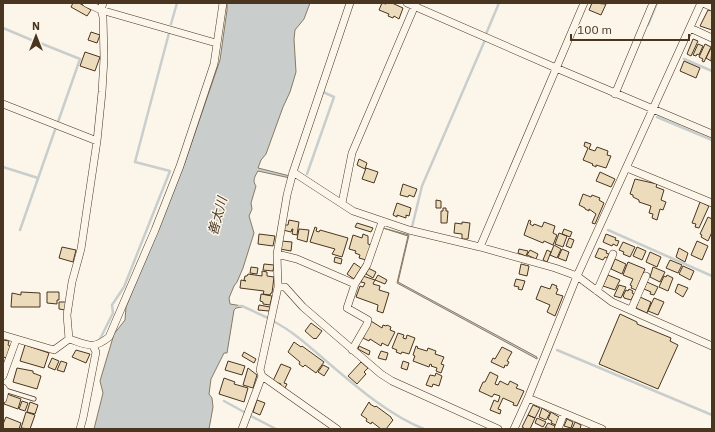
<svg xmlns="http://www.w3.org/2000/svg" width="715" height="432" font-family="'IBM Plex Sans','Noto Sans JP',sans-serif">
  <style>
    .water { fill: #c9cecd; stroke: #887966 }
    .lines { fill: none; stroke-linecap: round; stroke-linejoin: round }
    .stream { stroke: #c9cecd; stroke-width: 2.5 }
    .building { fill: #ecdcbc; stroke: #4a3520 }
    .lane-casing { stroke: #4a3520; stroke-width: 5 }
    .street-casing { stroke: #4a3520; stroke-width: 8 }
    .lane { stroke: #fbf6e9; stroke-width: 3.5 }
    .street { stroke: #fbf6e9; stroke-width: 7 }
    .labels { text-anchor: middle; stroke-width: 3; stroke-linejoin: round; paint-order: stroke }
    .water-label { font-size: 13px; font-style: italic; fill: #4a3520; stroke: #fbf6e9 }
  </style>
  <rect width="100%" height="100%" fill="#fbf6e9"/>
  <path class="water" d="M227 3H310L304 19 295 30 294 39 296 72 290 92 283 107 266 154 261 160 258 168 290 176V178L258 171C255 176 252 181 256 186L251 203 252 209 249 216 254 233 243 268 237 282 234 286 229 298 230 304 242 306V307L236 308 234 310 227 353H224L211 379 209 394 212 398 213 407 209 429H94L103 393 100 381 114 334 125 320 126 307 185 162 220 60 227 10Z
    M383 228 409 235 398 282 537 357V359L397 283 408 236Z"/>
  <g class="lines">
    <path class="stream" d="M171 24 177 3
      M648 25 657 3
      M3 28 34 41
      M486 34 499 3
      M40 43 80 59 58 122
      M684 59 712 71
      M657 117 712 140
      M3 167 38 178
      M307 174 334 97 323 92V91
      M412 227 422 186 485 40
      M20 230 56 127
      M608 230 712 276
      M239 306H242L268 318
      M273 321C296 333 313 350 332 366 359 389 391 416 424 429
      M100 339 113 313 112 305 124 287 170 171 135 162 169 33
      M557 350 712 415
      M224 401 244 412
      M251 416 276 429"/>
  </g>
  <path class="building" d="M73 3H79L91 10 87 16 71 7Z
    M382 3 386 4V3H392L403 8 399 19 394 16 393 18 388 16 389 14 379 10Z
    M592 3 606 4 601 15 589 10Z
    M708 10 712 11V30L700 26Z
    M91 32 100 35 97 43 88 40Z
    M693 39 698 41 691 56 687 54Z
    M698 44 703 46 699 55 697 54 696 56 693 55Z
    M705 44 711 47 704 62 702 61 703 59 699 57Z
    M711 48 712 49 711 61 706 58Z
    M85 52 100 57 95 71 80 66Z
    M684 61 700 68 696 78 680 71Z
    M585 142 591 144 589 149 595 151 597 147 608 151 607 155 611 156 606 168 596 165V167L592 165 593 164 583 160 588 148 584 146Z
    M359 159 367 163 365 169 357 165Z
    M366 168 378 172 374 183 362 179Z
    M600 172 615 179 611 187 596 181Z
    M635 179 657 184 656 187 664 190 661 200 666 202 663 210 660 209 657 220 652 218 653 214 649 213 651 206 639 202V200L633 197V195L630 194Z
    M403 184 417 189 414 197 409 195 408 197 400 195Z
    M583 194 591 197 592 195 600 198 599 200 604 203 595 224 592 223 596 214 589 209V211L585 209V208L579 205Z
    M436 200 441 201V208H436Z
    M700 202 709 206 699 228 695 227 696 224 692 223Z
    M397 203 411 208 409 216 406 215V218L397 215V217L393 215Z
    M443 208H446V211H448L447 223H441V211H443Z
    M708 217 712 219V232L708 241 701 237 702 235 700 234Z
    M289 220 299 222 297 235 292 234 293 229H292L291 232 283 230 284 225H288Z
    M529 220 531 221 530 224 533 226 534 224 542 227 544 222 555 226 553 233 557 235 553 245 544 241 543 243 524 235Z
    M462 222 470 223 468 239H462V234L454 233 455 223 462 224Z
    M357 223 373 228 371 232 355 227Z
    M315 227 317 228 316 231 319 232 320 230 348 238 342 257 332 254 335 249 310 242Z
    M299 229 309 230 307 242 297 239Z
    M564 229 572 232 570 237 562 234Z
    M559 233 567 236 563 247 555 244Z
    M259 234 275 236 273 246 258 244Z
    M363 234 368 236V244L371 245 366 260 359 258 360 255 355 253 356 251 349 249 353 235 362 238Z
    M606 234 616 238 615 240 619 241 617 246 613 244 612 246 603 242Z
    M569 238 574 240 571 248 566 246Z
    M281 241 292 242 291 251 280 249Z
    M697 241 708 246 702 260 691 255Z
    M623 242 635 247 630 257 623 254 624 252 619 250Z
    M554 245 561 249 557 258 550 255Z
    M62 247 76 250 73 262 59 258Z
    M637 247 646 251 642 260 633 256Z
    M599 248 607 251 606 253 609 254 607 258 605 257 603 260 595 257Z
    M679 248 688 253 685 262 676 257Z
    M519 249 528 251 526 256 518 253Z
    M562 249 569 252 566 261 558 258Z
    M530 250 538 254 536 259 527 255Z
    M547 250 551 252 547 262 543 260Z
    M650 252 661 257 657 267 646 262Z
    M335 257 342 259 341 264 334 262Z
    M615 259 626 264 622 274 611 269Z
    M670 260 682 265 678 273 666 268Z
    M628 262 645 269 636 290 631 288 632 286 630 285 633 279 623 275Z
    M354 263 361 268 354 279 347 274Z
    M264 264 274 265 273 271 263 270Z
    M521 264 529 266 527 276 519 274Z
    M683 266 694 271 690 280 679 274Z
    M251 267 258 268 257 274 250 273Z
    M653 267 665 272 660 282 650 277Z
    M368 268 376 272 373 278 366 274Z
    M262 271 267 272V276L274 277 272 293H271L270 295 263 294 264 291 240 288 241 280 246 281 244 280 245 276H247L248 274 262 276Z
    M378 275 387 280 385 284 375 280Z
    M608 275 620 280 615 290 603 286Z
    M667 275 673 278 668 291 659 287 664 276 666 277Z
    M363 276 375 280 373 284 380 286 379 290 389 293 383 313 377 311 378 305 356 297 360 286 363 287 365 283 361 282Z
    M516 279 525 281 522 290 518 289 519 287 514 286Z
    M647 282 658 287 654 295 650 294 651 292 644 289Z
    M552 284 557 286 556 288 558 289 556 294 563 296 555 316 547 312 550 305 536 299 541 286 550 289Z
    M678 284 688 288 683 297 675 292Z
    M619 285 626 287 621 298 614 296Z
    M629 289 633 291 632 293 634 294 631 300 624 298V297L623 296 626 290 628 291Z
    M21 292 40 293V307H11L12 293 21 295Z
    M47 292H59V300H57V304L47 303Z
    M261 294 272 296 270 305 263 304V302L260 301Z
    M640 297 651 302 647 313 636 308Z
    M654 298 664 302 658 315 648 311Z
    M59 302H66L65 310 59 309Z
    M259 305 270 307 269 311 258 310Z
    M620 314 637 322V324L671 338 670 341 678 345 658 389 599 364Z
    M371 321 382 328 383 325 386 326 387 325 391 327 390 330 395 332 388 346 382 343 381 346 370 339 369 341 363 338Z
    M311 323 322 331 316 339 315 338 314 339 305 331Z
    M398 333 404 335 403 338 406 339 407 335 415 338 409 354 402 352 401 354 396 352 397 350 392 348Z
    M3 340 9 341 8 345 10 346 7 358 3 357Z
    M294 342 301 347 302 346 324 362 316 373 305 365 303 367 299 364 300 362 288 352Z
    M25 345 49 353 44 368 20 361Z
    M359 346 370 351 369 355 358 349Z
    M416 346 418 347 417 348 427 351 428 348 436 351 435 354 444 357 441 364 444 365 441 373 436 371 437 368 431 366 432 365 430 364 429 367 413 361 415 356 413 355Z
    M502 347 512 352 507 361 509 362 507 366 505 365 504 368 491 362 493 358 495 359Z
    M76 350 90 354 86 363 72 357Z
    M381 351 388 353 386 360 378 358Z
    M244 352 256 359 254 363 242 356Z
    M52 358 59 361 55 370 48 367Z
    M61 361 67 363 64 372 57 370Z
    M228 361 245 366 242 375 225 370Z
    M403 361 409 363 407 370 401 368Z
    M361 362 368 368 364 372 366 374 357 384 348 376Z
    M281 364 291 368 284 383 287 384 285 388 280 386 281 384 273 381Z
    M323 365 329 368 324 376 318 372Z
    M17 368 33 371V373L41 376 37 389 13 382Z
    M248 368 257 375 253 388 243 385Z
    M490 372 498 376 495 384 498 385 500 381 508 385 510 381 518 385 516 388 524 391 517 406 513 405 514 403 503 398 498 409 501 410 500 414 490 410 494 400 498 402 500 396 494 394 492 397 479 391 483 382H485Z
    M436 373 442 376 439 386 433 384 432 387 426 385 430 375 435 376Z
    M224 378 235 382 234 384 248 388 244 402 219 394Z
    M7 394 21 399 18 409 4 404Z
    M257 400 265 403 260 415 253 412Z
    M22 401 28 403 25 411 19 409Z
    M30 402 38 405 35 414 27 412Z
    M369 402 370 403V404L375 407 376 406 391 417V418L393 420 386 429H381L372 422 371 424 366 421 367 419 361 415Z
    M533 405 540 408 535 418 528 415Z
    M542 408 550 413 546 420 539 417Z
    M26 412 35 415 30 429 21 428Z
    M551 412 559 417 556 425 551 423 552 421 548 419Z
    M528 415 535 418 530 429H524V428L522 427Z
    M6 417 21 423 19 429H3V424Z
    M537 418 546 422 543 427 535 423Z
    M567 419 573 422 571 428 564 426Z
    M575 422 581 425 580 429H572Z
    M548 423 555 426 554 429 545 428Z"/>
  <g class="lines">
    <g class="lane-casing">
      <path id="lane" d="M5 390 34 399"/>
    </g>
    <g class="street-casing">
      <path id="street" d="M86 3 101 10 216 43
        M103 3 101 10 103 17 104 58 102 92 97 141 81 249 72 282 67 315 69 339C88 345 93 350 109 337L155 230 180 166 214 64 223 3
        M407 3 556 68 712 134
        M703 3 712 7
        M690 28 712 38
        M615 94 653 3
        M3 104 97 141
        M627 168 712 203
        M293 172 353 211 409 230 480 247 555 268 577 276 612 302 712 346
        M342 203 352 153 416 3
        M480 247 584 3
        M277 254 297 259 355 284
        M278 287H285L303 307 381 374 392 381 498 429
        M597 291 613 254
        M631 310 646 276
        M3 335 54 350 69 339
        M352 350 367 324 368 320 347 308 355 284 367 265 382 222
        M3 376 16 340
        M262 376 337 429
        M3 388 5 391 3 399
        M528 398 602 429
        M80 429 83 418 96 352 93 346
        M242 429 262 376 260 370 278 287 277 254 287 195 293 172 350 3
        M514 429 528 398 577 276 701 3
        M558 429 564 413"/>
    </g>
    <use href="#lane" class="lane"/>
    <use href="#street" class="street"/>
  </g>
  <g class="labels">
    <g class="water-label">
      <text transform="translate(217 216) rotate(-75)" y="5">善太川</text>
    </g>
  </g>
  <rect width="715" height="432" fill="none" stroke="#4a3520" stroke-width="8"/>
  <g transform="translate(36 36)" stroke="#fbf6e9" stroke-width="3" paint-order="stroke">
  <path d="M0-3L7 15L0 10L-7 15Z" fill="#4a3520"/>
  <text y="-6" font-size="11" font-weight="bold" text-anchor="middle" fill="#4a3520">N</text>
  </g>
  <path d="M571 34v6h118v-6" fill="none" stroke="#4a3520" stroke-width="2"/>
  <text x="577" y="34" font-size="12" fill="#4a3520" stroke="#fbf6e9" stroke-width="3" paint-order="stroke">100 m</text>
</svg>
